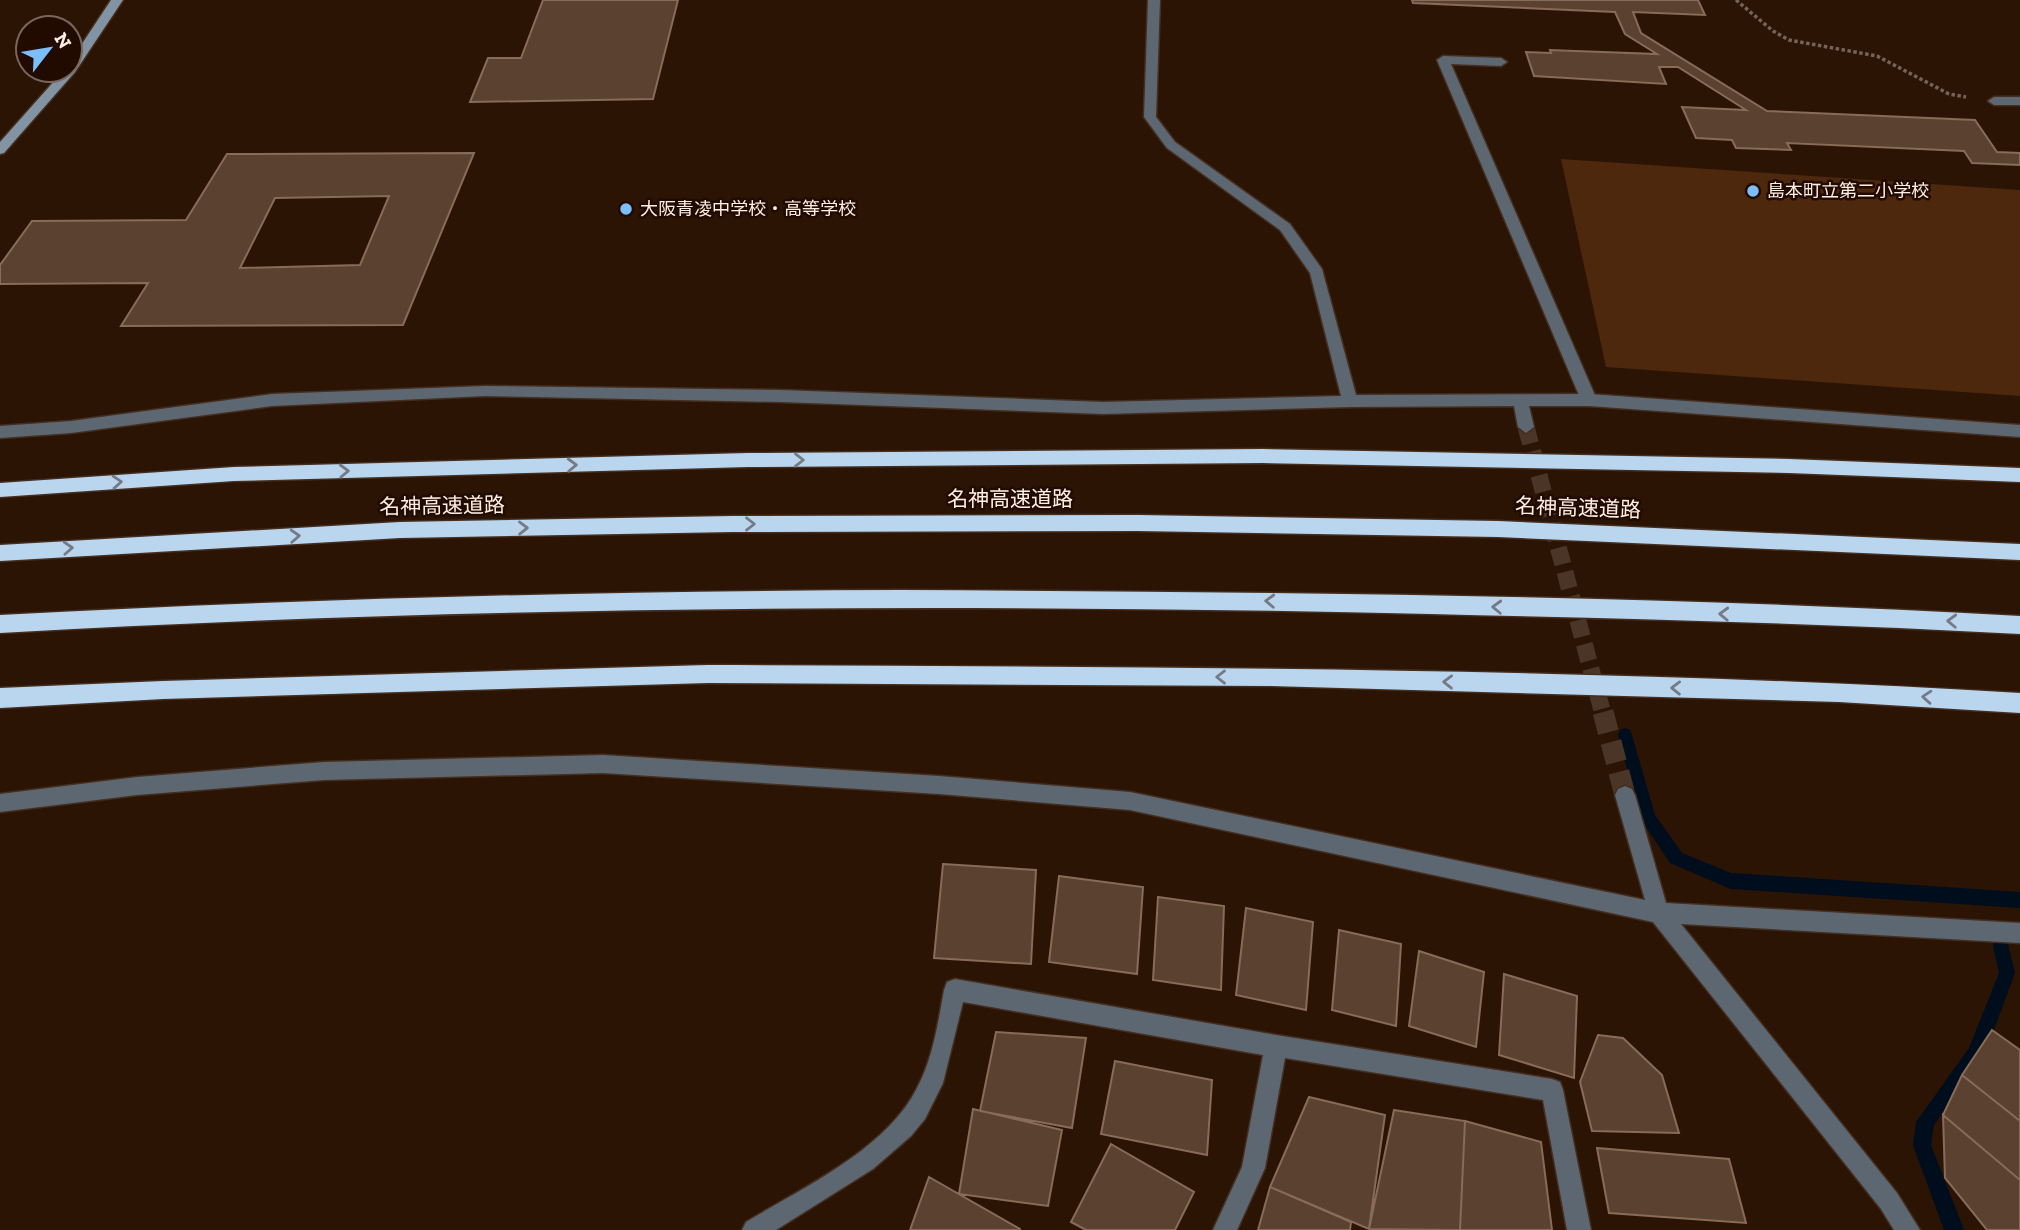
<svg xmlns="http://www.w3.org/2000/svg" width="2020" height="1230" font-family="'Zilla Slab','Noto Sans JP',serif">
  <style>
    .green { fill: #4d280c }
    .lines { fill: none; stroke-linecap: round; stroke-linejoin: round }
    .stream { fill: #000d1d; fill-rule: evenodd }
    .building { fill: #5b4130; stroke: #886b59; stroke-width: 2; fill-rule: evenodd }
    .street-tunnel-far1 { stroke: #4b3526; stroke-width: 17; stroke-dasharray: 17 8; stroke-linecap: butt }
    .street-tunnel { stroke: #4b3526; stroke-width: 21; stroke-dasharray: 21 10; stroke-linecap: butt }
    .lane-casing { stroke: #442e1f; stroke-width: 3 }
    .street-casing { stroke: #442e1f; stroke-width: 3 }
    .secondary-casing { stroke: #442e1f; stroke-width: 3 }
    .highway-casing { stroke: #442e1f; stroke-width: 3 }
    .path { stroke: #776355; stroke-width: 3.5; stroke-dasharray: 3.5 2.5; stroke-linecap: butt }
    .lane { fill: #5d6771; fill-rule: evenodd }
    .street { fill: #5d6771; fill-rule: evenodd }
    .secondary { fill: #8293a3; fill-rule: evenodd }
    .highway { fill: #bad5ee; fill-rule: evenodd }
    .oneway { stroke: #757a83 }
    .poi-dot { fill: #7cbef9; stroke: #210b00; stroke-width: 2.5 }
    .labels { text-anchor: middle; stroke-width: 5; stroke-linejoin: round; paint-order: stroke }
    .far-poi-label { font-size: 18px; fill: #ffeee4; stroke: #210b00; text-anchor: start }
    .street-label { font-size: 21px; fill: #ffeee4; stroke: #210b00 }
  </style>
  <rect width="100%" height="100%" fill="#2b1404"/>
  <path class="green" d="M1561 159 2020 190V396L1606 367Z"/>
  <g class="lines">
    <path class="stream" d="M1625 728 1630 730 1632 735 1655 815 1682 853 1731 873 2020 892V908L1731 889 1670 863 1640 818 1618 735 1620 730Z
      M2001 938 2007 940 2015 973 1985 1054 1934 1125 1931 1145 1964 1230H1944L1913 1145 1916 1122 1969 1048 1999 973 1993 946 1995 940Z"/>
  </g>
  <path class="building" d="M543 0H678L653 99 470 102 488 58H521Z
    M1412 0H1698L1705 15 1633 12 1641 33 1767 111 1975 120 1997 152 2020 153V165L1972 163 1964 151 1787 143 1791 150 1736 148 1732 140 1696 138 1682 107 1746 110 1678 67H1659L1666 84 1534 76 1526 52 1551 53 1550 50 1657 54 1625 34 1615 12 1413 3Z
    M474 153 403 325 121 326 148 283 0 284V265L32 221 186 220 227 154ZM389 196 360 265 240 268 275 198Z
    M943 864 1036 870 1031 964 934 958Z
    M1059 876 1143 887 1137 974 1049 962Z
    M1158 897 1224 906 1221 990 1153 980Z
    M1246 908 1313 922 1306 1010 1236 995Z
    M1339 930 1401 944 1396 1026 1332 1010Z
    M1419 951 1484 972 1476 1047 1409 1026Z
    M1504 974 1577 996 1574 1078 1499 1055Z
    M1992 1030 2020 1050V1121L1962 1075Z
    M996 1032 1086 1038 1072 1128 980 1111Z
    M1598 1035 1623 1038 1662 1075 1679 1133 1592 1131 1580 1082Z
    M1115 1061 1212 1080 1207 1155 1101 1134Z
    M1962 1075 2020 1121V1180L1943 1115Z
    M1309 1097 1385 1115 1369 1229 1270 1187Z
    M973 1109 1062 1130 1048 1206 959 1194Z
    M1394 1110 1465 1121 1460 1230 1369 1229Z
    M1943 1115 2020 1180V1230H1987L1945 1178Z
    M1465 1121 1541 1142 1552 1230H1460Z
    M1111 1144 1194 1192 1175 1230H1086L1071 1222Z
    M1597 1148 1729 1159 1746 1223 1609 1213Z
    M929 1177 1020 1229V1230H910Z
    M1270 1187 1351 1222 1350 1230H1258Z"/>
  <g class="lines">
    <path class="street-tunnel-far1" d="M1526 427 1603 714"/>
    <path class="street-tunnel" d="M1603 712 1625 795"/>
    <g class="lane-casing">
      <path id="lane" d="M1443 56 1501 58 1507 62 1501 66 1451 64 1597 400 1594 404 1589 406 1581 400 1437 60Z"/>
    </g>
    <g class="street-casing">
      <path id="street" d="M1148 0H1160L1156 117 1175 142 1290 224 1322 269 1356 395 1589 394 2020 425V437L1589 406H1529L1534 427 1526 433 1518 427 1514 406 1350 407 1103 414 781 402 485 396 272 406 71 433 0 438V426L71 421 272 394 485 386 781 390 1103 402 1341 396 1310 273 1280 230 1167 148 1144 117Z
        M2020 97V105H1994L1988 101 1994 97Z
        M603 755 939 776 1130 792 1645 900 1615 795 1618 789 1625 786 1632 789 1635 795 1666 903 2020 923V943L1681 924 1897 1193 1920 1230H1894L1881 1209 1653 922 1130 810 939 794 603 773 324 780 137 795 0 812V794L137 777 324 762Z
        M955 979 1276 1035 1552 1079 1560 1082 1563 1090 1591 1230H1567L1543 1100 1285 1058 1265 1168 1237 1230H1213L1242 1167 1263 1055 963 1002 943 1083 925 1119 911 1136 873 1169 776 1230H742L746 1222C802 1188 887 1149 917 1088 933 1058 938 1023 944 990L947 982Z"/>
    </g>
    <g class="secondary-casing">
      <path id="secondary" d="M111 0H123L75 72 4 153 0 154V142L64 70H70V62Z"/>
    </g>
    <g class="highway-casing">
      <path id="highway" d="M1263 449 1789 459 2020 468V482L1789 473 1263 463 748 467 234 481 0 497V483L234 467 748 453Z
        M1138 515 1498 521 2020 544V560L1498 537 1138 531 732 532 400 538 0 561V545L400 522 732 516Z
        M901 590C1273 592 1648 595 2020 616V634C1824 623 1628 619 1431 614 954 603 477 606 0 633V615C300 599 600 591 901 590Z
        M708 665C1145 667 1583 667 2020 693V713L1839 702 1271 686 708 683 163 699 0 708V688L163 681Z"/>
    </g>
    <path class="path" d="M1736 0 1773 31 1789 40 1877 56 1949 94 1966 97"/>
    <use href="#lane" class="lane"/>
    <use href="#street" class="street"/>
    <use href="#secondary" class="secondary"/>
    <use href="#highway" class="highway"/>
  </g>
  <defs><path id="oneway-chevron" d="M-2-3.5L2.5 0L-2 3.5" fill="none" stroke-width="1.6" stroke-linecap="round" stroke-linejoin="round" transform="scale(1.75)"/></defs>
  <g class="oneway">
    <use href="#oneway-chevron" transform="translate(799 460)"/>
    <use href="#oneway-chevron" transform="translate(572 465) rotate(-2)"/>
    <use href="#oneway-chevron" transform="translate(344 471) rotate(-2)"/>
    <use href="#oneway-chevron" transform="translate(117 482) rotate(-4)"/>
    <use href="#oneway-chevron" transform="translate(750 524)"/>
    <use href="#oneway-chevron" transform="translate(523 528) rotate(-1)"/>
    <use href="#oneway-chevron" transform="translate(295 536) rotate(-3)"/>
    <use href="#oneway-chevron" transform="translate(68 548) rotate(-3)"/>
    <use href="#oneway-chevron" transform="translate(1270 601) rotate(-178)"/>
    <use href="#oneway-chevron" transform="translate(1497 607) rotate(-178)"/>
    <use href="#oneway-chevron" transform="translate(1724 614) rotate(-178)"/>
    <use href="#oneway-chevron" transform="translate(1952 621) rotate(-178)"/>
    <use href="#oneway-chevron" transform="translate(1221 677) rotate(-180)"/>
    <use href="#oneway-chevron" transform="translate(1448 682) rotate(-179)"/>
    <use href="#oneway-chevron" transform="translate(1676 688) rotate(-179)"/>
    <use href="#oneway-chevron" transform="translate(1927 697) rotate(-176)"/>
  </g>
  <g class="poi-dot">
    <circle cx="1753" cy="191" r="7"/>
    <circle cx="626" cy="209" r="7"/>
  </g>
  <g class="labels">
    <g class="far-poi-label">
      <text x="1767" y="197">島本町立第二小学校</text>
      <text x="640" y="215">大阪青凌中学校・高等学校</text>
    </g>
    <g class="street-label">
      <text x="1010" y="506">名神高速道路</text>
      <text transform="translate(442 506) rotate(-1)" y="7">名神高速道路</text>
      <text transform="translate(1578 508) rotate(2)" y="7">名神高速道路</text>
    </g>
  </g>
  <g transform="translate(49 49) rotate(59)"><circle r="33" fill="#210b00" stroke="#7a665b" stroke-width="2"/>
  <path d="M0-5L12 26L0 18L-12 26Z" fill="#7cbef9"/>
  <text y="-10" font-size="19" font-weight="bold" text-anchor="middle" fill="#ffeee4">N</text>
  </g>
</svg>
